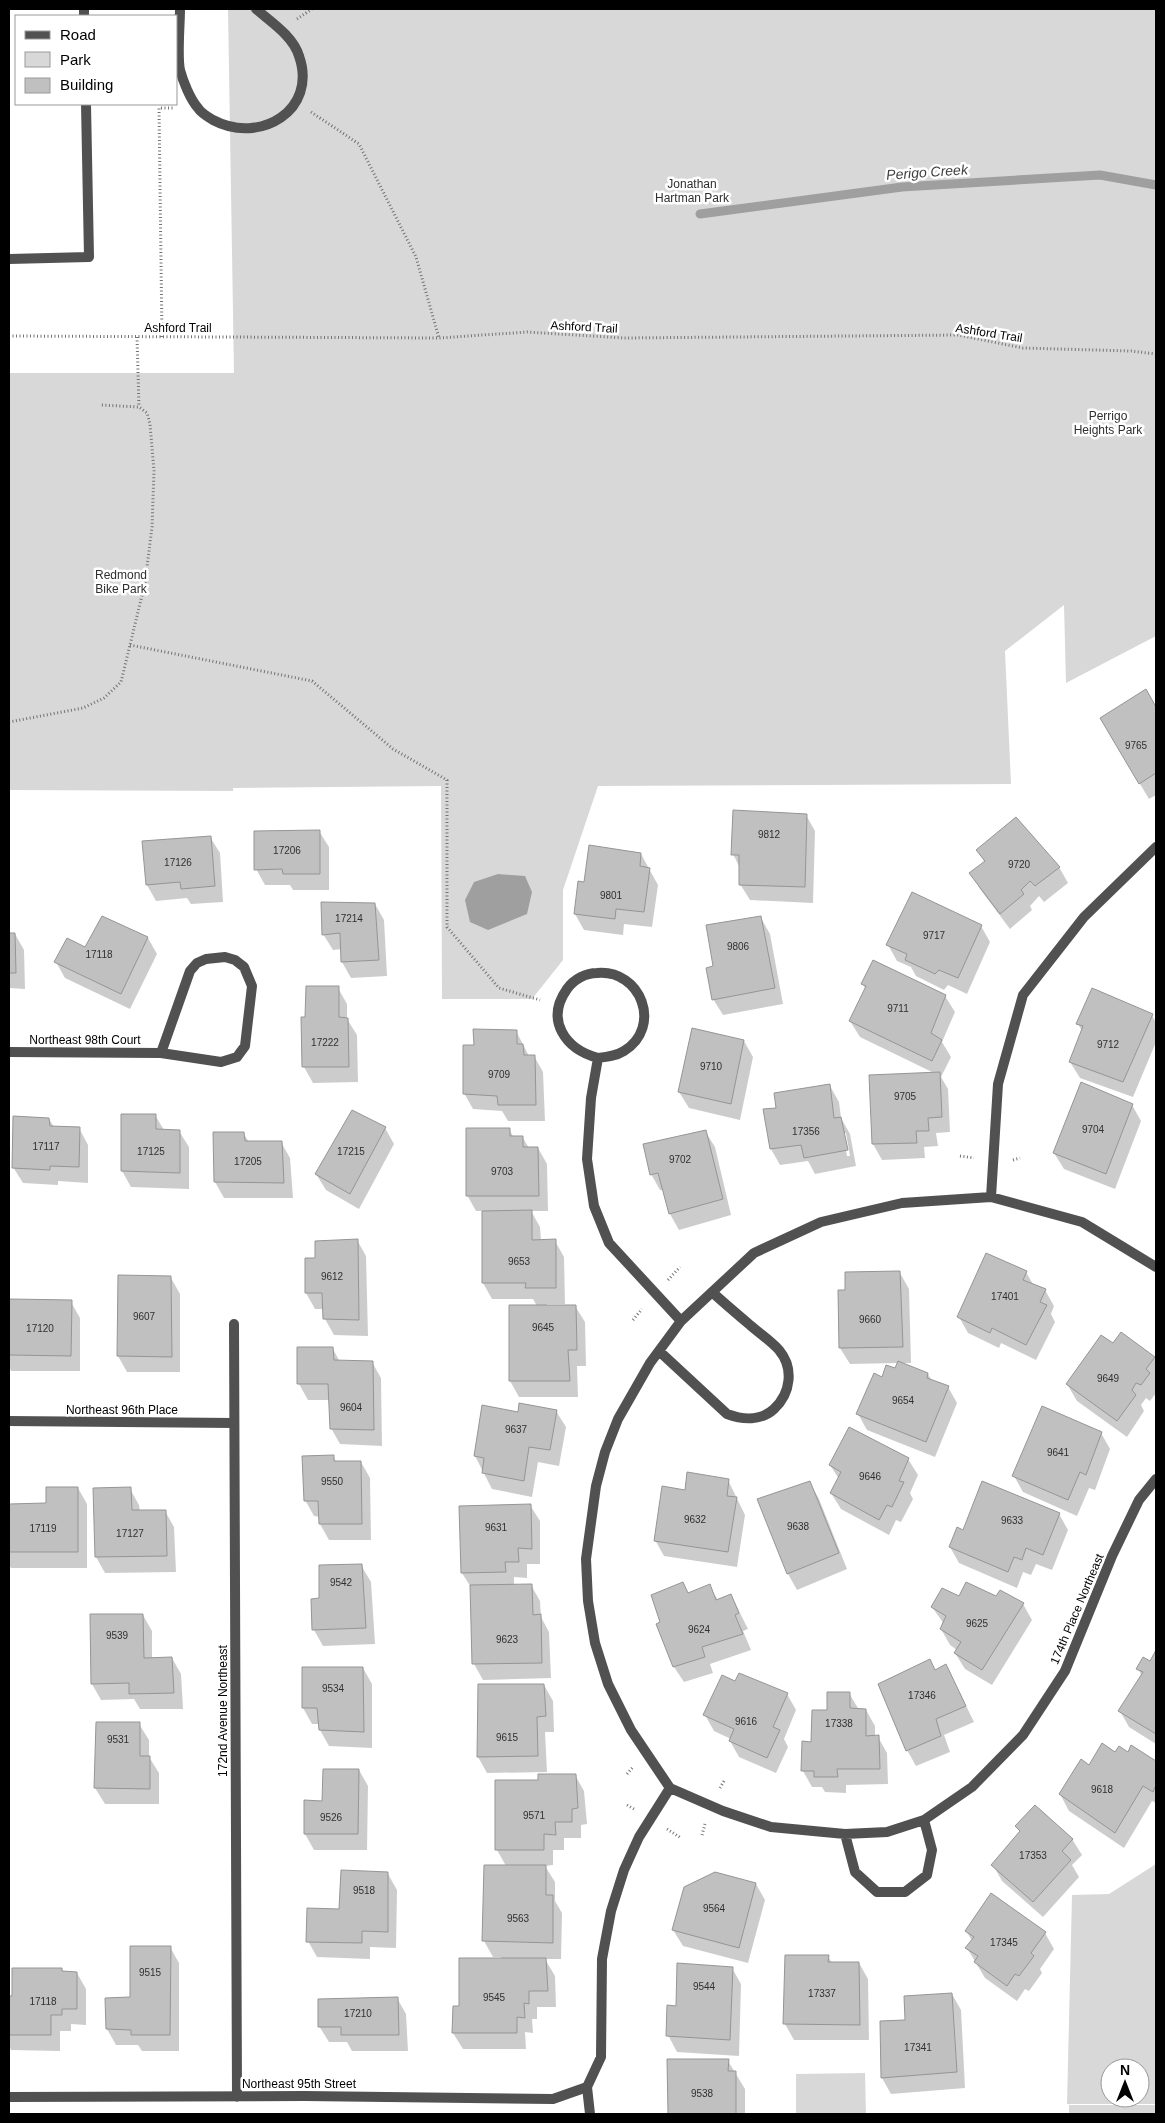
<svg xmlns="http://www.w3.org/2000/svg" width="1165" height="2123" font-family="Arial,sans-serif">
  <style>
    .green { fill: #d8d8d8; fill-rule: evenodd }
    .water { fill: #9f9f9f }
    .shadow { fill: #0003; fill-rule: evenodd }
    .lines { fill: none; stroke-linecap: round; stroke-linejoin: round }
    .stream { stroke: #9f9f9f; stroke-width: 9 }
    .building { fill: #c0c0c0; stroke: #959595 }
    .path { stroke: #737373; stroke-width: 3; stroke-dasharray: 1 2.5; stroke-linecap: butt }
    .lane { stroke: #515151; stroke-width: 10 }
    .street { stroke: #515151; stroke-width: 10 }
    .labels { text-anchor: middle; stroke-width: 5; stroke-linejoin: round; paint-order: stroke }
    .number-label { font-size: 10px; fill: #303030 }
    .park-label { font-size: 12px; fill: #2f2f2f; stroke: #fff }
    .street-label { font-size: 12px; fill: #000; stroke: #fff }
    .water-label { font-size: 14px; font-style: italic; fill: #404040; stroke: #fff }
  </style>
  <rect width="100%" height="100%" fill="#fff"/>
  <path class="green" d="M228 9H1156V636L1066 683 1064 605 1005 651 1011 784 598 786 563 890V960L532 999H442L441 786 233 788V791L9 790V373H234Z
    M1156 1864V2104H1067L1072 1895 1109 1894ZM1110 2068H1140V2098H1110Z
    M865 2073 866 2114H796V2074Z
    M1069 2105H1156V2114H1069Z"/>
  <path class="water" d="M498 874 525 876 532 892 527 914 488 930 470 922 465 900 474 882Z"/>
  <path class="shadow" d="M1145 691 1156 710V795L1149 799 1111 735Z
    M806 815 815 831 813 903 750 900 740 884V868L733 854Z
    M319 831 329 847V890H293L290 885H265L256 869Z
    M210 837 220 853 223 902 191 904 187 898 156 901 147 885Z
    M977 850 1059 867 1068 883 1044 902 1039 896 1030 906 1032 910 1010 929 980 889 971 873 985 863Z
    M641 854 658 885 652 927 624 924 623 935 584 930 575 914 585 883Z
    M375 904 384 920 387 976 351 978 342 962V949L333 950 323 934Z
    M761 918 770 934 783 1004 723 1015 713 999 714 967Z
    M981 926 990 942 967 994 948 985 944 990 916 976 911 967 897 961 888 945Z
    M9 934H15L24 950 25 989 9 988Z
    M148 938 157 954 130 1009 65 978 56 962 86 948Z
    M862 984 945 996 955 1012 942 1042 951 1057 941 1077 948 1089 950 1132 936 1133 938 1146 924 1147 925 1158 882 1160 873 1144 934 1073 860 1037 850 1021 866 989Z
    M338 988 347 1004V1019L357 1035 358 1082 313 1083 304 1067 306 1018Z
    M1152 1015 1156 1023V1042L1133 1097 1080 1078 1070 1062 1082 1031 1078 1024Z
    M516 1031 529 1056H534L543 1072 545 1121H508L502 1111 473 1109 464 1093 475 1046Z
    M744 1041 753 1057 740 1120 689 1108 679 1092Z
    M830 1086 839 1102 841 1118 850 1134 856 1166 815 1174 808 1161 780 1165 771 1149 765 1110 777 1109ZM843 1133H846L850 1156H847Z
    M1132 1105 1141 1121 1115 1189 1064 1169 1054 1153Z
    M123 1115H155L164 1130 179 1131 189 1147V1189L131 1187 122 1171Z
    M49 1119 54 1127 79 1128 88 1145V1183L58 1181V1185L23 1183 13 1167Z
    M385 1128 394 1144 359 1209 326 1190 316 1174Z
    M509 1129 514 1138H523L529 1148H538L547 1164 548 1211H531L540 1227 541 1241H555L564 1257 565 1304H547V1306H575L585 1322 586 1366H577L578 1397H519L510 1381 537 1306 533 1299H492L483 1283 484 1211H476L467 1195Z
    M705 1131 715 1147 731 1215 679 1230 670 1214 664 1190H660L651 1174Z
    M243 1133 249 1142H281L290 1158 293 1198H224L215 1182Z
    M357 1240 366 1256 368 1336 334 1335 325 1319 324 1309H315L306 1293 317 1259Z
    M986 1255 1026 1272 1034 1286 1045 1290 1054 1306 1051 1314 1055 1322 1036 1360 1001 1343 999 1348 968 1333 959 1317Z
    M900 1273 909 1289 911 1363H901L928 1374 932 1381 948 1387 957 1403 935 1457 867 1430 858 1414 883 1378 896 1370 898 1363 850 1364 840 1348 839 1291H847Z
    M171 1278 180 1294V1372H127L118 1356Z
    M9 1301 71 1302 80 1318V1371H11L9 1366Z
    M333 1349 340 1362H372L381 1378 382 1446 340 1444 331 1428 330 1400H308L299 1384Z
    M1154 1357 1156 1361V1393L1150 1401 1146 1398 1141 1405 1144 1411 1127 1437 1077 1401 1067 1384Z
    M556 1411 566 1427 559 1466 538 1462 532 1497 492 1489 475 1456 520 1413Z
    M1101 1433 1110 1449 1095 1490 1089 1488 1077 1516 1023 1492 1014 1476Z
    M333 1456 336 1462H361L370 1478 371 1540H329L320 1524V1517L314 1516 305 1500Z
    M908 1459 918 1475 910 1493 913 1499 901 1522 896 1520 889 1535 841 1509 831 1493 839 1479 830 1465Z
    M728 1480 745 1515 737 1567 664 1556 655 1540 686 1491Z
    M810 1483 819 1499 847 1569 797 1590 788 1574 759 1500Z
    M78 1488 87 1504V1568H11L9 1565V1505L47 1504Z
    M95 1489H130L139 1505 140 1512 165 1511 174 1527 176 1572 105 1573 96 1557Z
    M530 1505 540 1521V1564H527V1578L514 1577V1586L531 1585 540 1601 541 1617 549 1632 551 1678 483 1680 474 1664 472 1589 462 1573 460 1507Z
    M1059 1514 1068 1530 1052 1570 1036 1564 1031 1575 1023 1572 1017 1588 959 1563 950 1547 963 1531Z
    M361 1565 371 1582 375 1644 323 1646 314 1630 321 1600Z
    M709 1586 718 1600 731 1595 748 1629 743 1631 751 1650 710 1664 713 1673 684 1682 674 1667 689 1594Z
    M959 1598H997L1023 1604 1032 1620 992 1685 965 1669 955 1653 957 1650 950 1645 941 1629 944 1624 932 1607Z
    M92 1615H143L152 1631V1659L172 1658 181 1674 183 1709H140L134 1699 101 1700 92 1684Z
    M1156 1653V1744L1129 1727 1120 1711 1142 1676 1138 1669 1151 1663Z
    M930 1661 936 1671 946 1665 974 1722 944 1735 950 1752 916 1766 907 1750Z
    M363 1668 372 1684V1748L329 1746 320 1730 319 1724H312L303 1708Z
    M736 1683 787 1694 796 1710 784 1739 788 1747 776 1773 739 1757 730 1741 731 1739 714 1731 705 1715Z
    M544 1685 553 1701 554 1732H545L547 1772 487 1773 478 1757Z
    M849 1693 859 1710H866L875 1726V1737H878L887 1753 888 1784 846 1785V1793L825 1792 822 1787H812L803 1771V1743H812L828 1711Z
    M139 1724 149 1740V1757L159 1773V1804H105L95 1788Z
    M1131 1747 1156 1762V1803L1152 1801 1124 1848 1069 1811 1060 1794 1089 1766 1116 1753 1128 1754Z
    M359 1770 368 1786 367 1850H314L305 1834V1802H324Z
    M575 1775 584 1791 587 1824 581 1825V1838H564V1850H553V1865L545 1866 555 1882V1901L562 1913 561 1959H545L555 1976 556 2007H537V2019H532L533 2033 525 2032 526 2049H463L453 2033 460 2008 501 1959V1957H493L484 1941 506 1866 497 1850 539 1781Z
    M1017 1826 1072 1839 1082 1855 1072 1865 1079 1877 1043 1917 1002 1881 993 1865 1020 1832Z
    M388 1874 397 1890 396 1948 370 1947V1959L317 1957 308 1941 340 1910Z
    M756 1884 765 1900 748 1963 683 1946 673 1930Z
    M967 1932 1045 1933 1054 1949 1040 1969 1042 1973 1029 1991 1025 1989 1017 2001 985 1978 967 1948 972 1941Z
    M170 1947 179 1963V2051H142L138 2045H116L107 2029Z
    M828 1956 832 1963H859L868 1979 869 2040H794L785 2024Z
    M732 1968 741 1984 739 2056 677 2052 668 2035 677 2007Z
    M62 1969 64 1973H77L86 1989V2025L71 2024V2031H60V2051L11 2050 9 2046V2007Z
    M952 1994 961 2010 965 2088 891 2094 882 2078 906 2022Z
    M397 1998 406 2014 408 2051H352L347 2042H329L319 2026Z
    M668 2060 728 2061 745 2089V2114H669Z"/>
  <g class="lines">
    <path class="stream" d="M700 214 902 187 1100 175 1156 185"/>
  </g>
  <path class="building" d="M1146 689 1156 707V773L1139 784 1100 718Z
    M733 810 807 814 805 887 739 885V855H731Z
    M1016 817 1060 867 1035 886 1030 881 1021 890 1024 894 1000 914 969 873 985 861 976 850Z
    M320 830V874H283L282 869 254 870V831Z
    M211 836 215 886 181 889 180 882 146 885 142 841Z
    M589 845 641 853 640 866 650 868 644 912 616 909 615 919 574 914 578 881 584 882Z
    M912 892 982 925 958 978 939 970 935 974 905 960 907 954 886 945Z
    M321 902 375 903 379 960 341 962 340 933 322 935Z
    M102 916 148 937 121 994 54 962 67 938 85 947Z
    M761 916 775 988 712 1000 706 968 713 966 706 925Z
    M9 933H15L16 973H9Z
    M873 960 946 995 931 1033 942 1040 932 1061 849 1021 866 986 861 984Z
    M306 986H339V1017L348 1018 349 1067H302L301 1017H305Z
    M1092 988 1153 1014 1123 1082 1069 1062 1083 1026 1076 1024Z
    M692 1028 744 1040 731 1104 678 1092Z
    M473 1029 517 1030V1044H523L524 1055H535L536 1105H498L497 1096 463 1094V1045H474Z
    M940 1072 942 1117 928 1118 929 1131H916L917 1143 872 1144 869 1075Z
    M1081 1082 1133 1104 1106 1174 1053 1153Z
    M830 1084 834 1118 841 1117 848 1150 804 1158 801 1145 770 1149 763 1109 776 1108 774 1093Z
    M352 1110 386 1127 350 1194 315 1174Z
    M121 1114H156V1129L180 1130V1173L121 1171Z
    M13 1116 49 1118 50 1126 80 1127 79 1167 50 1166V1170L12 1168Z
    M466 1128H510V1136H523V1147H538L539 1196H466Z
    M706 1130 723 1199 669 1214 658 1173 650 1175 643 1144Z
    M213 1132H244L245 1141H282L284 1183 214 1182Z
    M532 1210V1240L556 1239V1288H525L526 1283H482V1211Z
    M358 1239 359 1320 323 1319 322 1293H305V1258H315V1241Z
    M986 1253 1027 1271 1023 1280 1046 1289 1040 1302 1047 1305 1026 1345 992 1328 990 1333 957 1317Z
    M900 1271 903 1347 839 1348 838 1290H845V1272Z
    M118 1275 171 1276 172 1357 117 1356Z
    M9 1299 72 1300 71 1356 9 1355Z
    M509 1305H576L577 1350H568L570 1381H509Z
    M1121 1332 1155 1357 1146 1369 1150 1373 1141 1385 1136 1383 1132 1390 1136 1395 1117 1421 1066 1384 1101 1335 1113 1343Z
    M297 1347H333L334 1360 373 1361 374 1430 330 1429 328 1384H297Z
    M898 1361 928 1373 927 1378 949 1386 926 1442 856 1414 874 1373 882 1377 886 1365 895 1368Z
    M519 1403 557 1410 550 1450 529 1447 524 1481 482 1473 484 1458 474 1456 482 1405 518 1412Z
    M1042 1406 1102 1432 1086 1475 1080 1472 1068 1500 1012 1476Z
    M849 1427 909 1458 899 1481 904 1482 892 1507 887 1505 879 1520 830 1493 841 1472 829 1465Z
    M334 1455V1461H361L362 1524H319L318 1501H304L302 1456Z
    M687 1472 729 1479 727 1496 737 1497 728 1552 654 1541 662 1486 685 1490Z
    M810 1481 839 1553 787 1574 757 1499Z
    M982 1481 1060 1513 1043 1555 1026 1548 1022 1560 1014 1557 1008 1572 949 1547 957 1527 963 1530Z
    M46 1487H78V1552H9V1504L46 1503Z
    M131 1487 132 1510H166L167 1556 95 1557 93 1488Z
    M531 1504 532 1549 518 1548 519 1562H505L506 1572 461 1573 459 1506Z
    M362 1564 366 1628 312 1630 311 1599 319 1598V1565Z
    M683 1582 688 1593 710 1584 716 1600 731 1594 739 1613 735 1615 743 1634 702 1647 705 1657 673 1667 656 1624 660 1622 651 1595Z
    M966 1582 996 1596 1000 1590 1024 1603 982 1670 954 1653 961 1642 940 1629 946 1616 931 1607 942 1588 959 1596Z
    M532 1584 533 1615 541 1614 542 1663 472 1664 470 1585Z
    M90 1614H143L144 1658 172 1657 174 1693 129 1694V1683L91 1684Z
    M1156 1650V1734L1118 1711 1143 1672 1136 1669 1143 1657 1150 1661Z
    M930 1659 935 1670 946 1664 966 1706 936 1719 941 1736 906 1751 878 1684Z
    M302 1667H363L364 1732 319 1730 317 1708H302Z
    M739 1673 788 1693 773 1727 780 1730 767 1758 729 1741 734 1729 703 1715 722 1675 735 1681Z
    M478 1684H544L546 1716 537 1717 538 1756 477 1757Z
    M827 1692H850V1708L866 1709V1736L879 1735 880 1769H837L838 1777H814V1771H801L802 1741 811 1742 812 1710H827Z
    M96 1722H140V1756H150V1789L94 1788Z
    M1102 1743 1115 1752 1119 1746 1128 1752 1131 1745 1156 1761V1785L1153 1792 1143 1786 1115 1833 1059 1794 1081 1759 1089 1765Z
    M323 1769H359L358 1834H304V1800L322 1801Z
    M538 1774H576L578 1808 572 1809V1822H555L556 1835 544 1834V1850H495V1780H538Z
    M1035 1805 1073 1839 1062 1851 1071 1860 1033 1902 991 1865 1020 1831 1015 1826Z
    M484 1865H546V1895H553V1943L482 1941Z
    M341 1870 388 1872V1932L362 1931V1943L306 1942 307 1908 339 1909Z
    M715 1872 756 1883 739 1948 672 1930 684 1887Z
    M991 1893 1046 1932 1031 1953 1034 1956 1019 1976 1015 1974 1007 1986 974 1962 978 1956 965 1948 974 1937 965 1931Z
    M130 1946H171L170 2035H131V2030L106 2029 105 1998 130 1997Z
    M785 1955H829L828 1962H859L860 2025 783 2024Z
    M459 1958H546L548 1991H529V2004L524 2003 525 2018 517 2017V2033H452L453 2006H459Z
    M677 1963 733 1967 730 2040 666 2036 667 2005 676 2006Z
    M12 1968H62V1971L77 1972V2009H62V2015H51V2035H9V1996H12Z
    M952 1993 957 2072 881 2078 880 2021 905 2020 904 1996Z
    M398 1997 399 2035H341V2027H318V1999Z
    M667 2059H729L728 2071H736V2114H668Z"/>
  <g class="lines">
    <path class="path" d="M297 19 312 9
      M311 112 359 144 416 257 439 338
      M9 336 439 338 527 332 624 338 958 335 1023 348 1131 351 1156 354
      M137 337 139 407
      M162 337 159 108H175
      M130 645 312 681 393 749 447 780V927L499 988 540 1000
      M9 722 83 708 104 698 121 682 145 583 152 527 154 471 150 424 147 413 139 407 101 405
      M960 1156 974 1158
      M1013 1160 1020 1158
      M668 1280 680 1267
      M633 1320 642 1309
      M627 1774 633 1767
      M720 1788 724 1781
      M627 1805 634 1809
      M667 1829 681 1838
      M702 1835 705 1824"/>
    <path class="lane" d="M84 9V16
      M180 9C180 25 177 56 180 70 183 81 190 99 198 108 201 113 208 117 213 120 260 145 318 110 299 56 293 36 271 22 256 9
      M9 259 89 257 86 104
      M587 2087 590 2114"/>
    <path class="street" d="M9 1052 161 1053 221 1062 237 1057 245 1046 252 986 244 967 235 960 225 957 206 959 197 963 190 971 161 1053
      M598 1058C565 1049 545 1020 567 989 574 979 586 973 597 973 641 969 663 1027 624 1051 616 1056 607 1057 598 1058L591 1098 587 1159 594 1206 609 1243 681 1321
      M991 1197 998 1084 1023 995 1084 917 1156 847
      M234 1324 237 2097
      M659 1351 727 1414C743 1420 761 1421 774 1409 791 1393 794 1368 779 1350 771 1341 759 1333 750 1325 737 1314 724 1303 712 1292
      M9 1421 234 1423
      M670 1788 631 1730 608 1684 595 1643 588 1601 586 1559 596 1486 605 1452 618 1419 650 1363 681 1321 754 1253 821 1222 902 1203 991 1197 1082 1222 1156 1267
      M670 1788 723 1811 771 1827 845 1834 887 1832 924 1820 972 1787 1023 1735 1065 1671 1112 1556 1139 1500 1156 1479
      M845 1834 855 1872 877 1892H905L927 1875 932 1850 924 1820
      M9 2097 304 2096 553 2099 587 2087 601 2057 602 1959 611 1911 624 1870 639 1837 670 1788"/>
  </g>
  <g class="labels">
    <g class="number-label">
      <text x="1136" y="749">9765</text>
      <text x="769" y="838">9812</text>
      <text x="287" y="854">17206</text>
      <text x="178" y="866">17126</text>
      <text x="1019" y="868">9720</text>
      <text x="611" y="899">9801</text>
      <text x="349" y="922">17214</text>
      <text x="934" y="939">9717</text>
      <text x="738" y="950">9806</text>
      <text x="99" y="958">17118</text>
      <text x="898" y="1012">9711</text>
      <text x="325" y="1046">17222</text>
      <text x="1108" y="1048">9712</text>
      <text x="711" y="1070">9710</text>
      <text x="499" y="1078">9709</text>
      <text x="905" y="1100">9705</text>
      <text x="1093" y="1133">9704</text>
      <text x="806" y="1135">17356</text>
      <text x="46" y="1150">17117</text>
      <text x="151" y="1155">17125</text>
      <text x="351" y="1155">17215</text>
      <text x="680" y="1163">9702</text>
      <text x="248" y="1165">17205</text>
      <text x="502" y="1175">9703</text>
      <text x="519" y="1265">9653</text>
      <text x="332" y="1280">9612</text>
      <text x="1005" y="1300">17401</text>
      <text x="144" y="1320">9607</text>
      <text x="870" y="1323">9660</text>
      <text x="543" y="1331">9645</text>
      <text x="40" y="1332">17120</text>
      <text x="1108" y="1382">9649</text>
      <text x="903" y="1404">9654</text>
      <text x="351" y="1411">9604</text>
      <text x="516" y="1433">9637</text>
      <text x="1058" y="1456">9641</text>
      <text x="870" y="1480">9646</text>
      <text x="332" y="1485">9550</text>
      <text x="695" y="1523">9632</text>
      <text x="1012" y="1524">9633</text>
      <text x="798" y="1530">9638</text>
      <text x="496" y="1531">9631</text>
      <text x="43" y="1532">17119</text>
      <text x="130" y="1537">17127</text>
      <text x="341" y="1586">9542</text>
      <text x="977" y="1627">9625</text>
      <text x="699" y="1633">9624</text>
      <text x="117" y="1639">9539</text>
      <text x="507" y="1643">9623</text>
      <text x="333" y="1692">9534</text>
      <text x="922" y="1699">17346</text>
      <text x="746" y="1725">9616</text>
      <text x="839" y="1727">17338</text>
      <text x="507" y="1741">9615</text>
      <text x="118" y="1743">9531</text>
      <text x="1102" y="1793">9618</text>
      <text x="534" y="1819">9571</text>
      <text x="331" y="1821">9526</text>
      <text x="1033" y="1859">17353</text>
      <text x="364" y="1894">9518</text>
      <text x="714" y="1912">9564</text>
      <text x="518" y="1922">9563</text>
      <text x="1004" y="1946">17345</text>
      <text x="150" y="1976">9515</text>
      <text x="704" y="1990">9544</text>
      <text x="822" y="1997">17337</text>
      <text x="494" y="2001">9545</text>
      <text x="43" y="2005">17118</text>
      <text x="358" y="2017">17210</text>
      <text x="918" y="2051">17341</text>
      <text x="702" y="2097">9538</text>
    </g>
    <g class="park-label">
      <text x="692" y="188">Jonathan<tspan x="692" dy="14">Hartman Park</tspan></text>
      <text x="1108" y="420">Perrigo<tspan x="1108" dy="14">Heights Park</tspan></text>
      <text x="121" y="579">Redmond<tspan x="121" dy="14">Bike Park</tspan></text>
    </g>
    <g class="street-label">
      <text transform="translate(584 327) rotate(3)" y="4">Ashford Trail</text>
      <text x="178" y="332">Ashford Trail</text>
      <text transform="translate(989 333) rotate(9)" y="4">Ashford Trail</text>
      <text x="85" y="1044">Northeast 98th Court</text>
      <text x="122" y="1414">Northeast 96th Place</text>
      <text transform="translate(1077 1609) rotate(-67)" y="4">174th Place Northeast</text>
      <text transform="translate(223 1711) rotate(-90)" y="4">172nd Avenue Northeast</text>
      <text x="299" y="2088">Northeast 95th Street</text>
    </g>
    <g class="water-label">
      <text transform="translate(927 172) rotate(-4)" y="5">Perigo Creek</text>
    </g>
  </g>
  <rect width="1165" height="2123" fill="none" stroke="#000000" stroke-width="20"/>
  <rect x="15" y="15" width="162" height="90" fill="#ffffff" stroke="#999999"/>
  <rect x="25" y="31" width="25" height="8" fill="#515151" stroke="#999999"/>
  <text x="60" y="40" font-size="15" fill="#000000">Road</text>
  <rect x="25" y="52" width="25" height="15" fill="#d8d8d8" stroke="#999999"/>
  <text x="60" y="65" font-size="15" fill="#000000">Park</text>
  <rect x="25" y="78" width="25" height="15" fill="#c0c0c0" stroke="#999999"/>
  <text x="60" y="90" font-size="15" fill="#000000">Building</text>
  <g transform="translate(1125 2083)"><circle r="24" fill="#ffffff" stroke="#999999"/>
  <path d="M0-4L9 19L0 12L-9 19Z" fill="#000000"/>
  <text y="-8" font-size="14" font-weight="bold" text-anchor="middle" fill="#000000">N</text>
  </g>
</svg>
